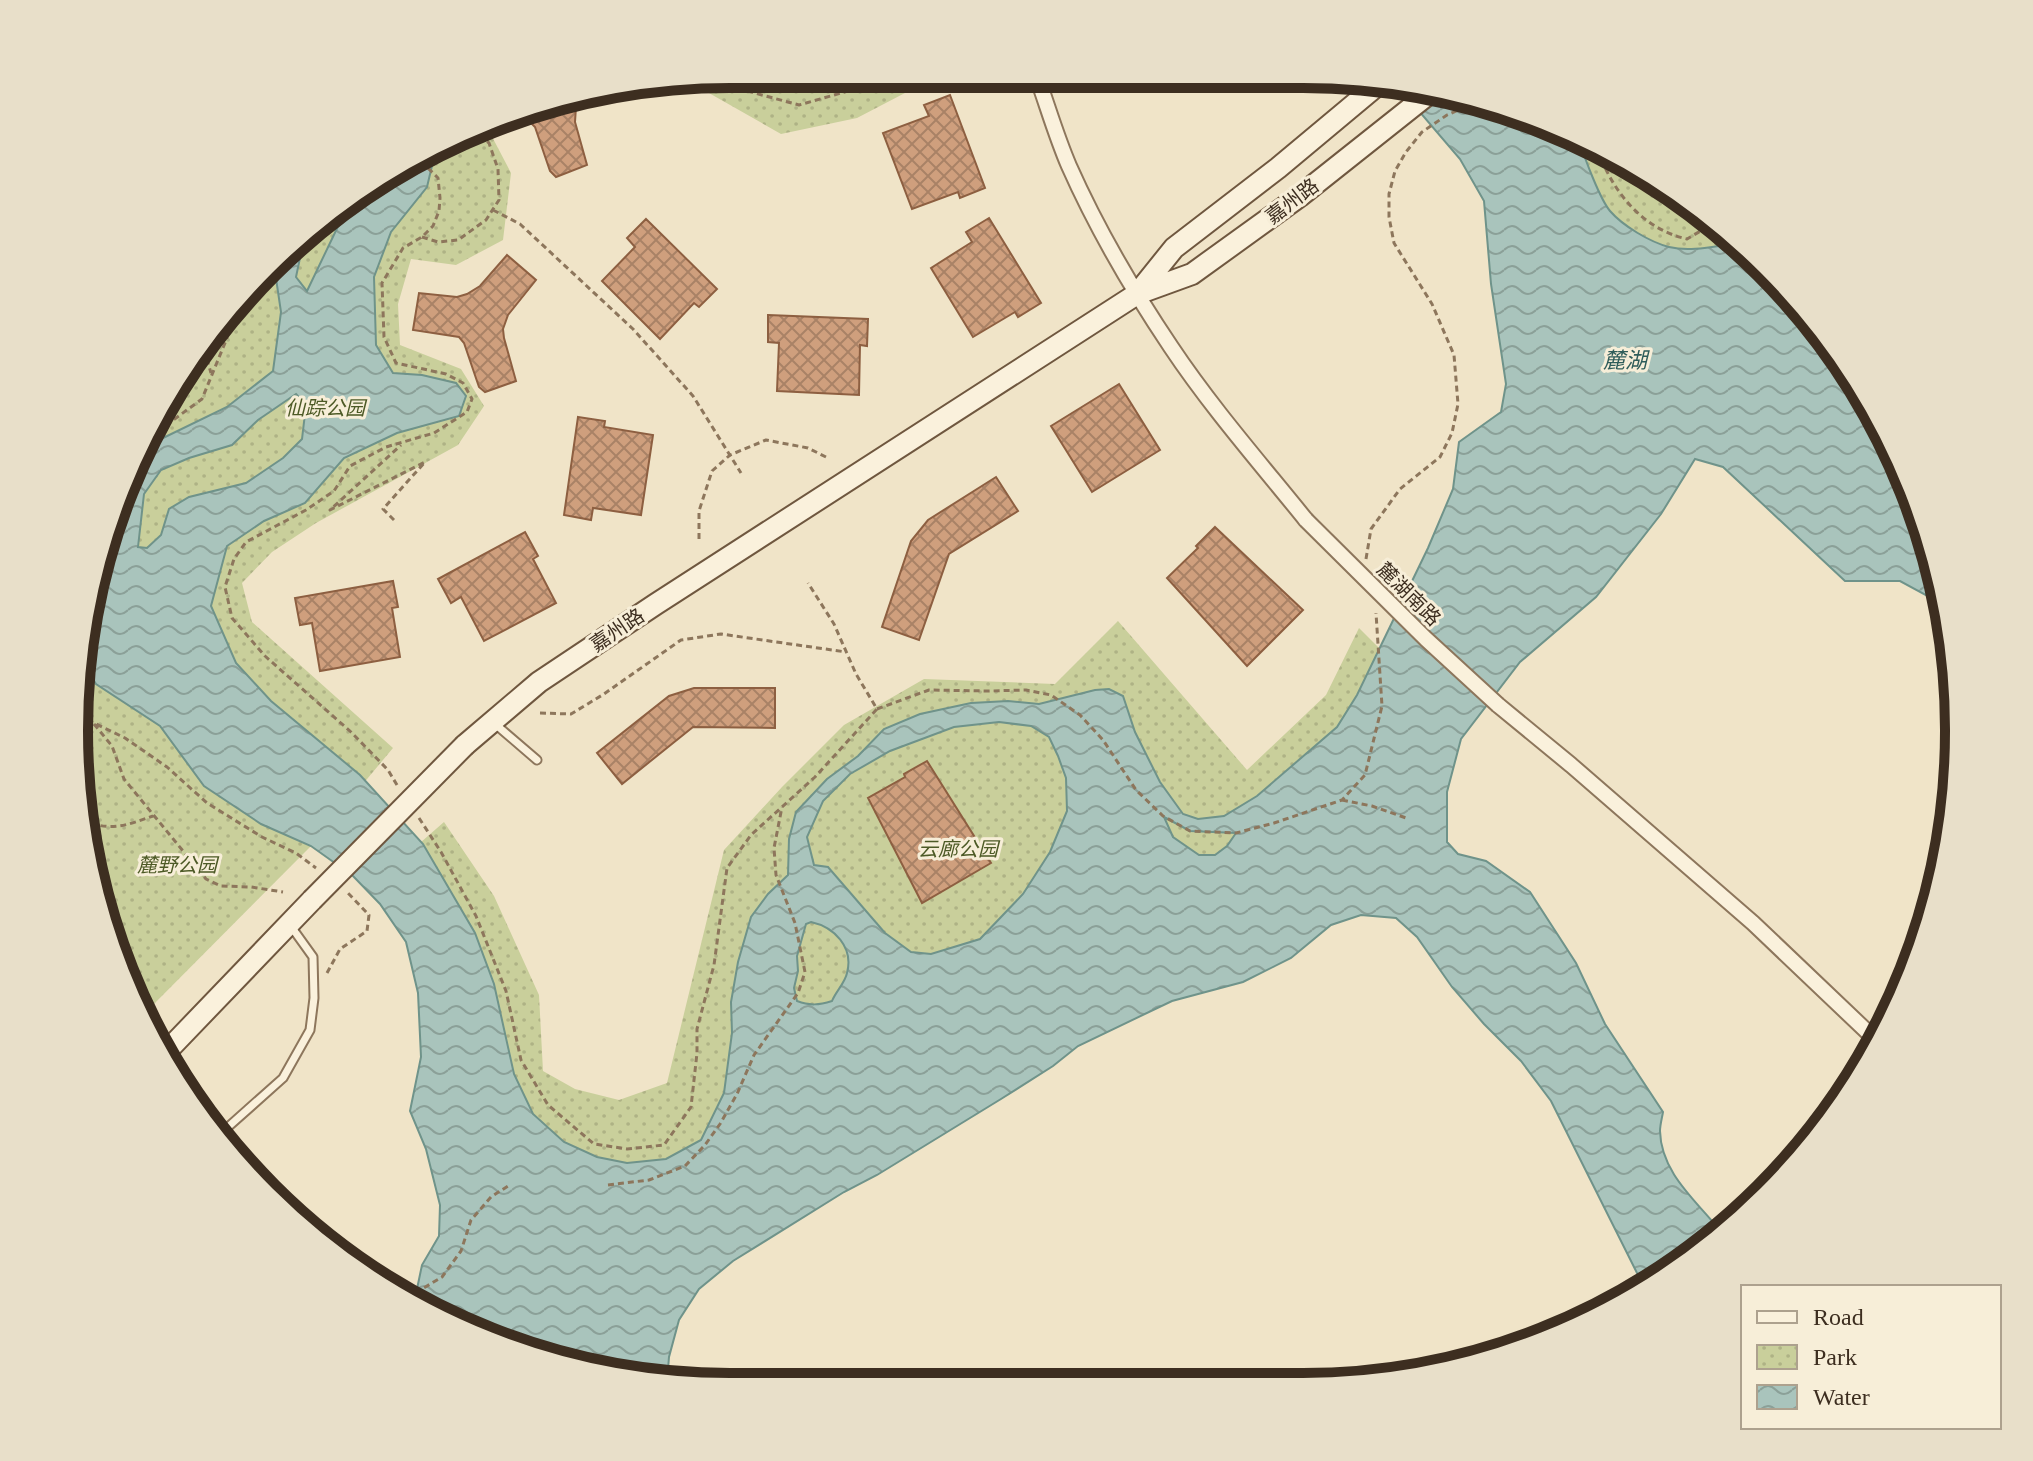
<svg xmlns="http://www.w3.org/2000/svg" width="2033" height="1461" font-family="'Times New Roman','Noto Sans SC',serif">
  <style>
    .park { fill: url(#park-dots) }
    .water { fill: url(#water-waves); stroke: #6f938a; stroke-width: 2; fill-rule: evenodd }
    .building { fill: url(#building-cross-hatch); stroke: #8d5f41; stroke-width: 2 }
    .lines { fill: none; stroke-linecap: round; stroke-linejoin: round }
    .lane-casing { stroke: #8d765c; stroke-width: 11 }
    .street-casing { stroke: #8d765c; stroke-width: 18 }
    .secondary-casing { stroke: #6f573f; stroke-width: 24 }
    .path { stroke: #8d765c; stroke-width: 3; stroke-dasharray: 6 4; stroke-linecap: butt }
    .lane { stroke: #faf1dc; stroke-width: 7 }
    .street { stroke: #faf1dc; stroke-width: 14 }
    .secondary { stroke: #faf1dc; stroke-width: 20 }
    .street-bridge-casing { stroke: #8d765c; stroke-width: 18; stroke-linecap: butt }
    .secondary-bridge-casing { stroke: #6f573f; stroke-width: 24; stroke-linecap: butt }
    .street-bridge { stroke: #faf1dc; stroke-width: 14 }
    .secondary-bridge { stroke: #faf1dc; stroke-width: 20 }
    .labels { text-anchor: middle; stroke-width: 6; stroke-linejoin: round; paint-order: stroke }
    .street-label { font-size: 20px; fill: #3d2e20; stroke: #f7eed8 }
    .park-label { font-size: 20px; font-style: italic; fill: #4d5a26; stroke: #f7eed8 }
    .water-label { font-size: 22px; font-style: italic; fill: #2f5d5a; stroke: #f7eed8 }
    .rim { fill: none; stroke: #3d2e20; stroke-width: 10 }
  </style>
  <defs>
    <pattern id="park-dots" width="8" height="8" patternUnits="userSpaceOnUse" patternTransform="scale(2)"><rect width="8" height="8" fill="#c9cf9b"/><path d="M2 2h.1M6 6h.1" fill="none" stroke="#aeb285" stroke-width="1.8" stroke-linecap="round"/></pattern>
    <pattern id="water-waves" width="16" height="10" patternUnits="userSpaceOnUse" patternTransform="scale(2)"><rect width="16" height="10" fill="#a9c4bc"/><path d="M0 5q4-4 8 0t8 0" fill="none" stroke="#8ba098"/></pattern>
    <pattern id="building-cross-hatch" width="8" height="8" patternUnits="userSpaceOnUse" patternTransform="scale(2)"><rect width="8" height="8" fill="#cf9f7d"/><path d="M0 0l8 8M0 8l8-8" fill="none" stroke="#a98266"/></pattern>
  </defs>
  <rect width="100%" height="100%" fill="#f0e4c8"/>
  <path class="park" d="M731 74H948L928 81 857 118 781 134 686 80Z
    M1513 118 1631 162 1796 298 1717 322Z
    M488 129 511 173 503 240 456 265 411 259 398 304 400 345 461 369 484 406 458 445 316 523 272 552 242 583 252 622 393 748 311 846 144 1014 124 982 80 816V644L142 441 237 298 366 184Z
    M1118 621 1247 770 1326 695 1359 628 1439 708 1409 793 441 1319 424 1308 417 1289 422 1265 439 1236 440 1205 426 1149 410 1111 421 1057 418 993 406 942 380 904 366 890 444 822 494 896 539 995 543 1071 575 1089 619 1100 667 1083 724 850 782 787 844 725 924 679 1055 684Z"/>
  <path class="water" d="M729 74H876L860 82 782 90Z
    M1395 83 1431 87 1580 143C1585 159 1600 199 1610 211 1623 226 1650 242 1669 247 1689 252 1711 247 1731 244L1796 298 1871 403 1924 520 1945 609 1937 601 1900 581H1845L1723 467 1695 459 1661 514 1596 597 1520 662 1461 739 1447 792V842L1458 854 1486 861 1530 892 1576 963 1605 1024 1663 1112C1662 1118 1660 1125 1660 1131 1661 1174 1698 1202 1722 1233L1643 1285 1551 1101 1521 1061 1484 1024 1452 987 1417 937 1396 918 1361 915 1331 925 1291 958 1243 982 1172 1001 1078 1046 1053 1066 1001 1099 877 1175 844 1192 733 1261 699 1289 679 1320 669 1357 667 1382 561 1365 441 1319 424 1308 417 1289 422 1265 439 1236 440 1205 426 1149 410 1111 421 1057 418 993 406 942 380 904 353 876 311 846 261 824 204 786 160 726 96 684 80 658V644L140 447 161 439 227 407 273 371 281 312 274 265 304 239 296 277 307 291 342 218 348 201 366 184 435 153 427 187 391 232 374 277 376 345 393 373 422 375 456 383 466 396 459 416 397 433 344 458 305 503 264 521 227 546 211 606 236 663 271 701 360 775 423 844 475 933 494 984 514 1074 533 1114 564 1142 597 1157 627 1163 666 1159 701 1140 724 1093 732 1033 731 1002 738 962 751 917 768 894 788 875 789 839 796 812 827 779 858 756 884 729 920 714 971 703 1008 701 1039 704 1095 690 1109 689 1123 696 1135 732 1160 782 1183 814 1198 819 1224 816 1257 796 1337 727 1357 695 1428 548 1453 489 1459 442 1501 412 1506 384 1491 284 1484 201 1460 159ZM296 394 306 405 302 439 283 458 246 483 189 497 169 509 161 535 147 548 138 547 144 494 161 470 189 458 232 445 258 420ZM999 722 1031 726 1049 737 1058 756 1066 778 1067 811 1050 852 1023 894 980 939 931 954 911 952 885 933 828 867 814 865 807 837 823 801 850 774 890 751 954 727ZM1164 817 1190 831 1236 833 1227 846 1215 855H1199L1173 837ZM811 922C834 927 854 947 847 973 845 983 836 991 832 1001 819 1005 810 1006 797 1001L794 988 798 971 797 956 806 924Z"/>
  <path class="building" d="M582 94 576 107 575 122 587 165 556 177 550 171 535 127 522 114 560 96Z
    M950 95 985 188 960 198 958 192 912 209 883 133 929 116 924 105Z
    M989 218 1041 303 1018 317 1015 312 973 337 931 268 972 242 966 232Z
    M646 219 717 289 699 307 694 303 660 339 602 281 635 247 627 238Z
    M507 255 536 280 508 315 503 329 504 338 516 381 485 392 479 387 464 343 459 337 413 330 419 293 457 297 467 294 480 286Z
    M768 315 868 319 867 346 860 345 859 395 777 391 779 343 768 342Z
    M1119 384 1160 450 1092 492 1051 426Z
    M578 417 605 421 604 427 653 435 641 515 593 508 591 520 564 515Z
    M996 477 1018 511 949 554 919 640 882 627 911 541 928 520Z
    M1215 527 1303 610 1247 666 1167 578 1198 548 1196 546Z
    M525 532 538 556 533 559 556 603 484 641 461 597 451 603 438 579Z
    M393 581 398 607 392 608 400 657 320 671 312 623 300 625 295 598Z
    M694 688H775V728L693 727 622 784 597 753 669 696Z
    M927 761 991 863 922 903 868 798 905 777 904 774Z"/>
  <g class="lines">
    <g class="lane-casing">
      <path id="lane" d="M494 723 537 760
        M219 1135 283 1078 310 1030 314 998 313 957 290 925"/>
    </g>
    <g class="street-casing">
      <path id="street" d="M1036 74C1047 104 1056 136 1069 166 1097 229 1132 289 1171 347 1211 407 1260 463 1306 520
        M1498 705 1571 765 1753 923 1878 1042"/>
    </g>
    <g class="secondary-casing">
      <path id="secondary" d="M1381 82 1278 168 1174 248 1137 294 1192 274 1300 196 1436 88
        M465 745 539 682 656 604 1137 294
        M167 1051 312 900"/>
    </g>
    <path class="path" d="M846 74 848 90
      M699 78 799 105 876 83 894 74
      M1598 150C1612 191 1642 229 1687 239L1709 226
      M493 210 520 224 633 329 693 396 741 473
      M422 237 438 242 458 240 486 220 499 200 498 169 489 143 478 134
      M201 351 206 356 211 373
      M147 432 165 426 202 399 227 338 226 314
      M394 520 383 509 425 462 330 510 401 445
      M699 539V511L712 471 730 455 766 440 808 448 828 458
      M1366 559 1371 529 1400 489 1440 457 1452 433 1458 404 1454 355 1432 304 1394 243 1389 217V194L1395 171 1406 152 1422 132 1447 115 1474 103
      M877 709 929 690 989 691 1026 690 1051 695 1080 715 1103 740 1136 790 1163 816 1190 831 1236 833 1274 823 1342 800 1365 775 1382 706 1376 613
      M80 713 92 722 125 738 167 767 207 803 262 837 296 853 316 868
      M540 713 571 714 604 694 681 640 721 634 846 652
      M94 724 112 746 124 779 206 879 221 886 251 887 283 892
      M397 785 388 770 351 732 265 656 232 618 225 587 234 559 246 542 306 510 334 491 350 466 386 447 434 433 467 412 472 399 463 383 446 374 396 363 384 337 382 283 403 248 422 237 433 226 439 211 440 198 438 178 420 160
      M1342 800 1372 806 1409 819
      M419 818 441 852 476 916 506 991 521 1060 548 1105 594 1144 627 1149 664 1145 691 1107 697 1053V1029L714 965 727 868 751 835 815 777 877 709 856 674 834 624 808 583
      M83 829 90 823C115 831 129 824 153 816
      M327 973 340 949 367 931 369 915 347 892
      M608 1185 649 1180 685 1166 705 1145 720 1124 737 1094 754 1055 798 993 805 972 795 923 776 875 774 848 782 807
      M407 1298 442 1277 461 1251 471 1220 491 1197 511 1184"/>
    <use href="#lane" class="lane"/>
    <use href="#street" class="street"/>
    <use href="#secondary" class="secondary"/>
    <g class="street-bridge-casing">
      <path id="street-bridge" d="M1306 520 1426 639 1498 705"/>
    </g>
    <g class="secondary-bridge-casing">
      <path id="secondary-bridge" d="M312 900 465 745"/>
    </g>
    <use href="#street-bridge" class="street-bridge"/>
    <use href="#secondary-bridge" class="secondary-bridge"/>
  </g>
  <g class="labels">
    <g class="street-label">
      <text transform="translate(1292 201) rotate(-37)" y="7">嘉州路</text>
      <text transform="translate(1409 594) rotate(45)" y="7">麓湖南路</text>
      <text transform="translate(617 630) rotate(-34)" y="7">嘉州路</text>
    </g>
    <g class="park-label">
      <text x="325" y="415">仙踪公园</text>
      <text x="958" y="856">云廊公园</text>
      <text x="177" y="872">麓野公园</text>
    </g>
    <g class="water-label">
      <text x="1625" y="368">麓湖</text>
    </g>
  </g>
  <path d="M0 0H2033V1461H0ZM730 88H1303A642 642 0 0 1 1945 730V731A642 642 0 0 1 1303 1373H730A642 642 0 0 1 88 731V730A642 642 0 0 1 730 88Z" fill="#e8dfc9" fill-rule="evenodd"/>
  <path class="rim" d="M730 88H1303A642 642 0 0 1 1945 730V731A642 642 0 0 1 1303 1373H730A642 642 0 0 1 88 731V730A642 642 0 0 1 730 88Z"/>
  <rect x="1741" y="1285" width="260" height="144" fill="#f7eed8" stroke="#ada18e" stroke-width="2"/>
  <rect x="1757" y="1311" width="40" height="12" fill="#faf1dc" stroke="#ada18e" stroke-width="2"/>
  <text x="1813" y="1325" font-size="24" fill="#3d2e20">Road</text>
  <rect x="1757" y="1345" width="40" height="24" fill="url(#park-dots)" stroke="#ada18e" stroke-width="2"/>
  <text x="1813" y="1365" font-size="24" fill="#3d2e20">Park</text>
  <rect x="1757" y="1385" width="40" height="24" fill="url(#water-waves)" stroke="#ada18e" stroke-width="2"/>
  <text x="1813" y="1405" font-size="24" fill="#3d2e20">Water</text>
</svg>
